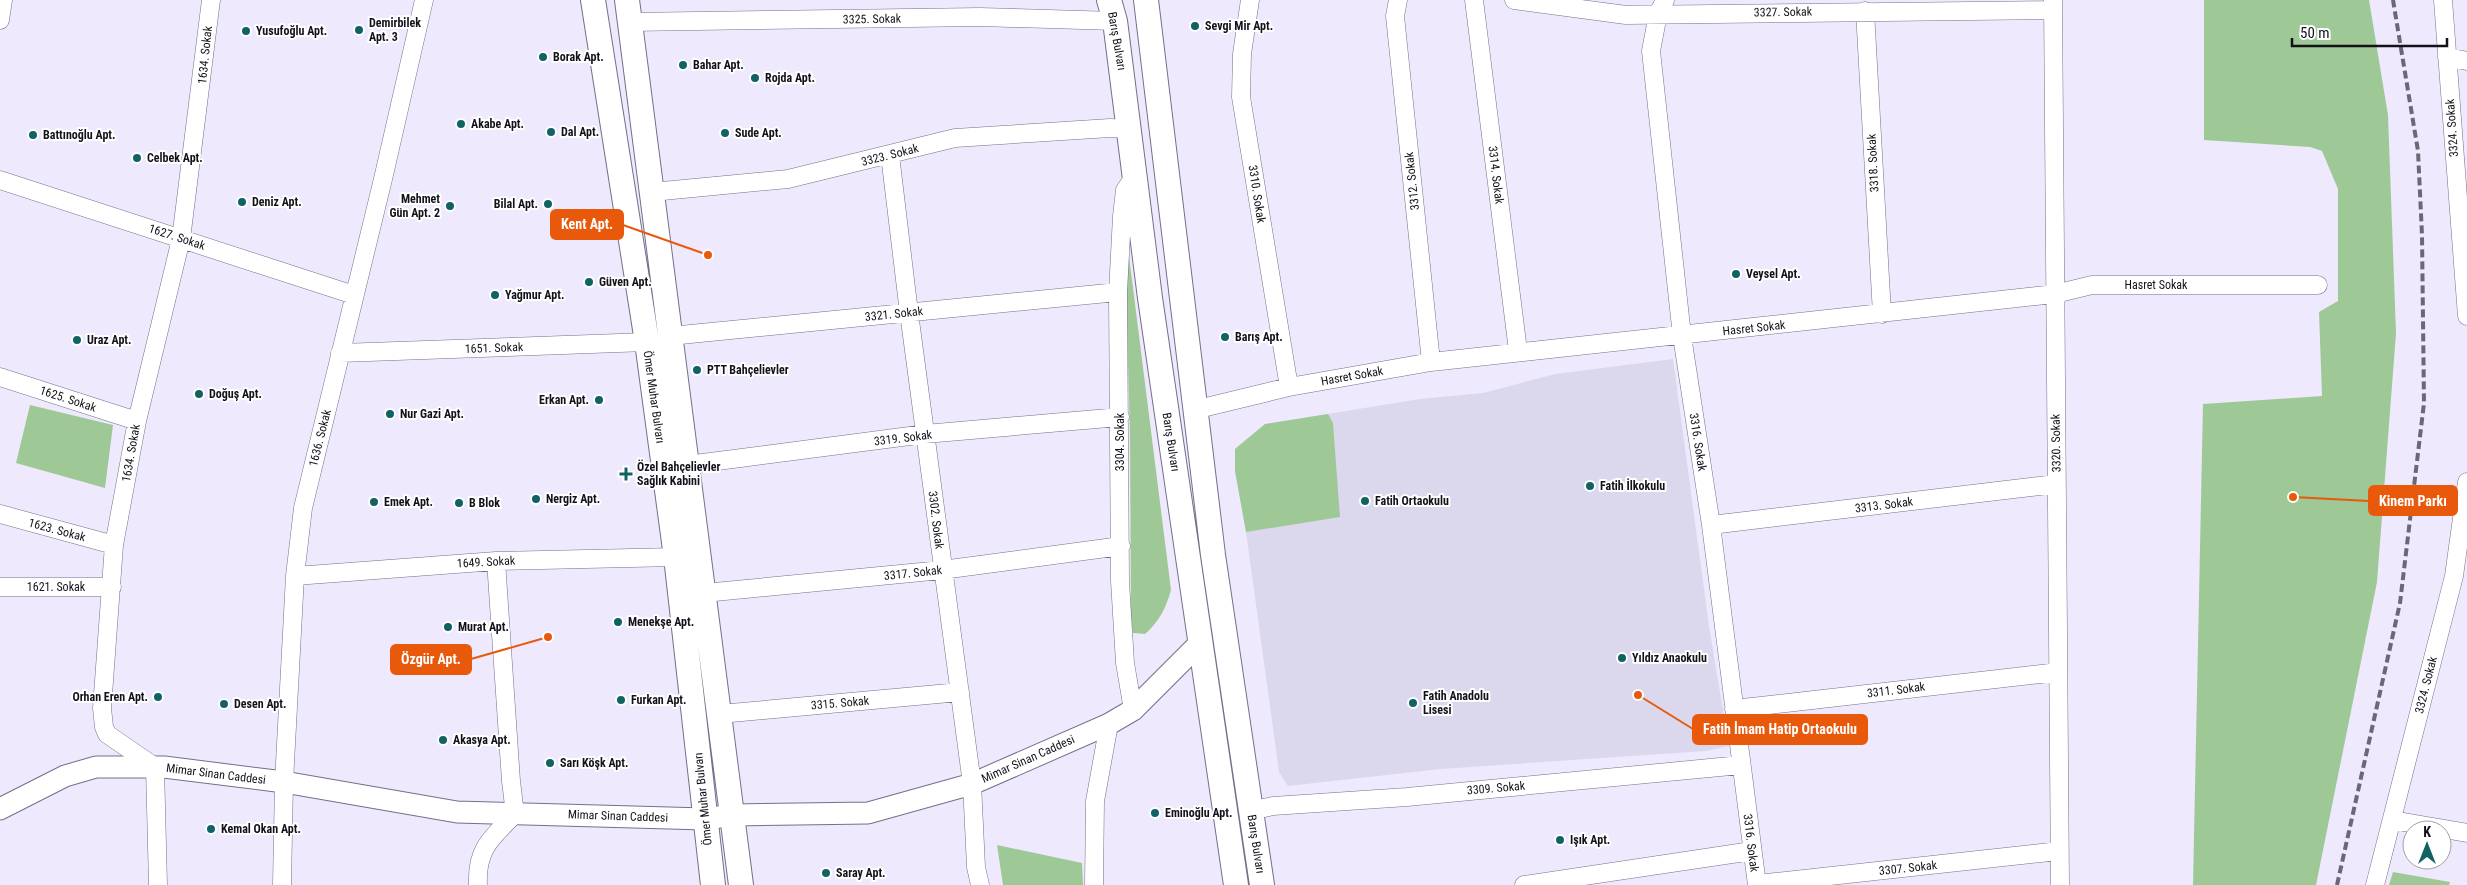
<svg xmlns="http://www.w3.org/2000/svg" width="2467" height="885" font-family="'Roboto Condensed',sans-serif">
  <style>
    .education { fill: #dbd8ed }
    .green { fill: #9ec996 }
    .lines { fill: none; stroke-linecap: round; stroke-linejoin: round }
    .minor-casing { stroke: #776e8a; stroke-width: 19 }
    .tertiary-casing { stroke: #776e8a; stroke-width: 23 }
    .secondary-casing { stroke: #776e8a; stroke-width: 26 }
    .minor { stroke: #fff; stroke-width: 18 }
    .tertiary { stroke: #fff; stroke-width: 21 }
    .secondary { stroke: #fff; stroke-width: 24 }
    .rail { stroke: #6b6775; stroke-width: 4; stroke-dasharray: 8 4; stroke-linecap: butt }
    .poi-dot { fill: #116264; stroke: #fff; stroke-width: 2 }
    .labels { text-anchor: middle; stroke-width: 4; stroke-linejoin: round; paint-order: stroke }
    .street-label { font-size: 12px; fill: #14111b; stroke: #fff }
    .poi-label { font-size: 12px; font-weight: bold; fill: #14111b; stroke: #fff; text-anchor: start }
    .leader { fill: none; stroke: #e8590c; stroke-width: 2 }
    .callout-dot { fill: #e8590c; stroke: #fff; stroke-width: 2 }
    .callout { fill: #e8590c; stroke: #e8590c; stroke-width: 2 }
    .callout-label { font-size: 14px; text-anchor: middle; font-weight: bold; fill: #fff }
  </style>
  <rect width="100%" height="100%" fill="#efe9fd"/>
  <path class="education" d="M1673 359 1709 626 1729 746 1706 751 1441 769 1288 786 1279 772 1246 532 1235 471V449L1265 424 1420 399 1483 393 1555 374Z"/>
  <path class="green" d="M2204 0H2369L2388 115 2396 333 2377 582 2316 885H2193L2203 404 2322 396 2319 312 2338 301V189L2322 151 2310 147 2204 140Z
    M1125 256H1129L1171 590C1166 608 1159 622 1145 634L1133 633 1131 618 1130 435Z
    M30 405 113 425 105 488 16 463Z
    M1328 414 1333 423 1340 517 1246 532 1235 471V449L1265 424Z
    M997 845 1082 863 1083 885H1003Z
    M2393 872 2450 882 2449 885H2389Z"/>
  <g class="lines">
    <g class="minor-casing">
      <path id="minor" d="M1250 0 1242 54 1241 97 1289 387
        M1398 0 1395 16 1431 362
        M1474 0 1518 351
        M1514 0 1626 15 2053 10
        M1665 0 1658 14 1651 51 1682 336 1711 525 1757 885
        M2053 0 2060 885
        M2443 0 2467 316
        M1865 11 1882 314
        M0 20 3 0
        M629 22 980 17 1115 21
        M2447 57 2467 61
        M890 155 909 313 972 784 976 867 980 885
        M0 180 354 295
        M652 192 788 179 955 138 1110 128 1129 129
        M670 336 1118 292
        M340 353 647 342
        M0 377 137 421
        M1194 410 1289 387 1431 362 2055 294 2092 285H2318
        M687 465 925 434 1120 417
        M0 514 114 545
        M1711 525 2056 484
        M295 576 496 561 676 557
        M0 587H112
        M704 593 942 570 1121 546
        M1734 709 2058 672
        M1133 710 1125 663 1120 581 1118 292 1122 216 1125 190 1135 176
        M720 714 960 692
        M1250 811 1273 806 1407 797 1741 765
        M2392 820 2467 833
        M1757 884 2059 851
        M158 885 155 767 107 734 104 727 102 708 114 545 137 421 181 239 211 0
        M282 885 284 782 295 576 303 508 383 179 424 0
        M478 885C476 849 492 837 515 814L511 781 496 561
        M1094 885 1095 801 1109 724
        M1524 885 1752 851
        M2375 885 2454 576 2467 482"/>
    </g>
    <g class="tertiary-casing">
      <path id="tertiary" d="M0 809 65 776 96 767H164L284 782 457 812 705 819 733 815 868 813 972 784 1109 724 1133 710 1200 643"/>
    </g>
    <g class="secondary-casing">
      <path id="secondary" d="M593 0 647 342 676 557 713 885
        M627 0 741 885
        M1109 0 1115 21 1150 298 1236 885
        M1146 0 1213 555 1262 885"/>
    </g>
    <use href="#minor" class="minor"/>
    <use href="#tertiary" class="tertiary"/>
    <use href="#secondary" class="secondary"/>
    <path class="rail" d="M2337 885 2400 603 2424 403 2422 235 2418 151 2393 0"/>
  </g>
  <g class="poi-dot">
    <circle cx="1195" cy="26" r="5"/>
    <circle cx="359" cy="30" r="5"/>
    <circle cx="246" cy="31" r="5"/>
    <circle cx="543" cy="57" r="5"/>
    <circle cx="683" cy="65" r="5"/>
    <circle cx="755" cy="78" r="5"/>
    <circle cx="461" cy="124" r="5"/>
    <circle cx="551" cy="132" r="5"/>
    <circle cx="725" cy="133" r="5"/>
    <circle cx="33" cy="135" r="5"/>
    <circle cx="137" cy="158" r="5"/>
    <circle cx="242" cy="202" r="5"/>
    <circle cx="548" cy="204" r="5"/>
    <circle cx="450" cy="206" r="5"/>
    <circle cx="1736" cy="274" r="5"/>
    <circle cx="589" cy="282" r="5"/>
    <circle cx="495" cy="295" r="5"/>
    <circle cx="1225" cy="337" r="5"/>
    <circle cx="77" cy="340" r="5"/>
    <circle cx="697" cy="370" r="5"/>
    <circle cx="199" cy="394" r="5"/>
    <circle cx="599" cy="400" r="5"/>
    <circle cx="390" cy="414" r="5"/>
    <path d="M623.5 466.5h5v5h5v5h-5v5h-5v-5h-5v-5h5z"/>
    <circle cx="1590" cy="486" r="5"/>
    <circle cx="536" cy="499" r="5"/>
    <circle cx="1365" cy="501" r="5"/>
    <circle cx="374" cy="502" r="5"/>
    <circle cx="459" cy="503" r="5"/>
    <circle cx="618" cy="622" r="5"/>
    <circle cx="448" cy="627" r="5"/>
    <circle cx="1622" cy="658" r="5"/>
    <circle cx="158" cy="697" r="5"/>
    <circle cx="621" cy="700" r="5"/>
    <circle cx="1413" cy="703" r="5"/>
    <circle cx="224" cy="704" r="5"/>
    <circle cx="443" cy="740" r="5"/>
    <circle cx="550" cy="763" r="5"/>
    <circle cx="1155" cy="813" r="5"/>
    <circle cx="211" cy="829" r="5"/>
    <circle cx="1560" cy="840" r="5"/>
    <circle cx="826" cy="873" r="5"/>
  </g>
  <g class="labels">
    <g class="street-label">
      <text transform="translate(1783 12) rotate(-1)" y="4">3327. Sokak</text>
      <text transform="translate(872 19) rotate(-1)" y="4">3325. Sokak</text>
      <text transform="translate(1117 41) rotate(80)" y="4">Barış Bulvarı</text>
      <text transform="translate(205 55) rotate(-84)" y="4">1634. Sokak</text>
      <text transform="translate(2452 128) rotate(-94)" y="4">3324. Sokak</text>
      <text transform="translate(890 155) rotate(-14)" y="4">3323. Sokak</text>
      <text transform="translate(1873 163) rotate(-93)" y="4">3318. Sokak</text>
      <text transform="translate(1496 175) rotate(83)" y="4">3314. Sokak</text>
      <text transform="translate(1412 181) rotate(-96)" y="4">3312. Sokak</text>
      <text transform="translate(1257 194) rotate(81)" y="4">3310. Sokak</text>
      <text transform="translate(177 237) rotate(18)" y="4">1627. Sokak</text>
      <text x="2156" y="289">Hasret Sokak</text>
      <text transform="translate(894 314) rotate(-6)" y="4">3321. Sokak</text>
      <text transform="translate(1754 328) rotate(-6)" y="4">Hasret Sokak</text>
      <text transform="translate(494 348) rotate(-2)" y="4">1651. Sokak</text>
      <text transform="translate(1352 376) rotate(-10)" y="4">Hasret Sokak</text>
      <text transform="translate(654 397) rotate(82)" y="4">Ömer Muhar Bulvarı</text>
      <text transform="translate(68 399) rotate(18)" y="4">1625. Sokak</text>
      <text transform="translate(320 438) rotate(-76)" y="4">1636. Sokak</text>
      <text transform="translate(903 438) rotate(-7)" y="4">3319. Sokak</text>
      <text transform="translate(1120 442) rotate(-90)" y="4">3304. Sokak</text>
      <text transform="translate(1171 442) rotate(81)" y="4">Barış Bulvarı</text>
      <text transform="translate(1698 442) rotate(81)" y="4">3316. Sokak</text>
      <text transform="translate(2056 443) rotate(-91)" y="4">3320. Sokak</text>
      <text transform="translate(131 453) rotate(-80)" y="4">1634. Sokak</text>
      <text transform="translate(1884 505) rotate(-7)" y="4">3313. Sokak</text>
      <text transform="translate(936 520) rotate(83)" y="4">3302. Sokak</text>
      <text transform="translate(57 530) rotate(15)" y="4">1623. Sokak</text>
      <text transform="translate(486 562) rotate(-3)" y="4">1649. Sokak</text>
      <text transform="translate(913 573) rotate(-6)" y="4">3317. Sokak</text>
      <text x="56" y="591">1621. Sokak</text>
      <text transform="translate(2426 685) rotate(-76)" y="4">3324. Sokak</text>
      <text transform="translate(1896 690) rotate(-7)" y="4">3311. Sokak</text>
      <text transform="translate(840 703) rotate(-5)" y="4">3315. Sokak</text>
      <text transform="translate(1028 759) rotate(-24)" y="4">Mimar Sinan Caddesi</text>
      <text transform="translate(216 774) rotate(7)" y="4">Mimar Sinan Caddesi</text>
      <text transform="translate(1496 788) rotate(-5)" y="4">3309. Sokak</text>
      <text transform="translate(703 799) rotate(-96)" y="4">Ömer Muhar Bulvarı</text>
      <text transform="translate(618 816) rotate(2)" y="4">Mimar Sinan Caddesi</text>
      <text transform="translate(1751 843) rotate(83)" y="4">3316. Sokak</text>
      <text transform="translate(1256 844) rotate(81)" y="4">Barış Bulvarı</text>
      <text transform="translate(1908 868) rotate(-6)" y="4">3307. Sokak</text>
    </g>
    <g class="poi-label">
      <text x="369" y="27">Demirbilek<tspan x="369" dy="14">Apt. 3</tspan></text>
      <text x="1205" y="30">Sevgi Mir Apt.</text>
      <text x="256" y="35">Yusufoğlu Apt.</text>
      <text x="553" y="61">Borak Apt.</text>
      <text x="693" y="69">Bahar Apt.</text>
      <text x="765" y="82">Rojda Apt.</text>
      <text x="471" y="128">Akabe Apt.</text>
      <text x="561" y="136">Dal Apt.</text>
      <text x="735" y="137">Sude Apt.</text>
      <text x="43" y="139">Battınoğlu Apt.</text>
      <text x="147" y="162">Celbek Apt.</text>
      <text x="440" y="203" text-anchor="end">Mehmet<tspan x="440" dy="14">Gün Apt. 2</tspan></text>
      <text x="252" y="206">Deniz Apt.</text>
      <text x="538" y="208" text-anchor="end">Bilal Apt.</text>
      <text x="1746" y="278">Veysel Apt.</text>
      <text x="599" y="286">Güven Apt.</text>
      <text x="505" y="299">Yağmur Apt.</text>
      <text x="1235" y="341">Barış Apt.</text>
      <text x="87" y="344">Uraz Apt.</text>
      <text x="707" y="374">PTT Bahçelievler</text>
      <text x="209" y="398">Doğuş Apt.</text>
      <text x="589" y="404" text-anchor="end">Erkan Apt.</text>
      <text x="400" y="418">Nur Gazi Apt.</text>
      <text x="637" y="471">Özel Bahçelievler<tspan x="637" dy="14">Sağlık Kabini</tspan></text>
      <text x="1600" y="490">Fatih İlkokulu</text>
      <text x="546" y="503">Nergiz Apt.</text>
      <text x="1375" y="505">Fatih Ortaokulu</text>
      <text x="384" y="506">Emek Apt.</text>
      <text x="469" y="507">B Blok</text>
      <text x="628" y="626">Menekşe Apt.</text>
      <text x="458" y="631">Murat Apt.</text>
      <text x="1632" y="662">Yıldız Anaokulu</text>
      <text x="1423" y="700">Fatih Anadolu<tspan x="1423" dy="14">Lisesi</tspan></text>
      <text x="148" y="701" text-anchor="end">Orhan Eren Apt.</text>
      <text x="631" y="704">Furkan Apt.</text>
      <text x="234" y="708">Desen Apt.</text>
      <text x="453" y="744">Akasya Apt.</text>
      <text x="560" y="767">Sarı Köşk Apt.</text>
      <text x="1165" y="817">Eminoğlu Apt.</text>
      <text x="221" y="833">Kemal Okan Apt.</text>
      <text x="1570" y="844">Işık Apt.</text>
      <text x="836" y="877">Saray Apt.</text>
    </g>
  </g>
  <path class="leader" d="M708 255L623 225M2293 497L2369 501M548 637L471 659M1638 695L1693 729"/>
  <g class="callout-dot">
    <circle cx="708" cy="255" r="5"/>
    <circle cx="2293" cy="497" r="5"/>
    <circle cx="548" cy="637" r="5"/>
    <circle cx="1638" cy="695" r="5"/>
  </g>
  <g class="callout">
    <rect x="551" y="210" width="72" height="29" rx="5"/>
    <rect x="2369" y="486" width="88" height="29" rx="5"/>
    <rect x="391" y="645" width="80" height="29" rx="5"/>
    <rect x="1693" y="715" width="174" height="29" rx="5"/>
  </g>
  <g class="callout-label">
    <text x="587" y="229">Kent Apt.</text>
    <text x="2413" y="506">Kinem Parkı</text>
    <text x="431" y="664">Özgür Apt.</text>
    <text x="1780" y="734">Fatih İmam Hatip Ortaokulu</text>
  </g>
  <g transform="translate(2427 845)"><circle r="24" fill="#ffffff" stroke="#a1a0a4"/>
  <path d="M0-4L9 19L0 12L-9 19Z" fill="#116264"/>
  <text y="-8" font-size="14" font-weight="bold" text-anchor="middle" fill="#14111b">K</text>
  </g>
  <path d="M2292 38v8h155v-8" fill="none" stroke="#14111b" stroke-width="2.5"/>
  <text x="2300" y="38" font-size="15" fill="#14111b" stroke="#ffffff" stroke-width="4" paint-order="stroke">50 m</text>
</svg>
